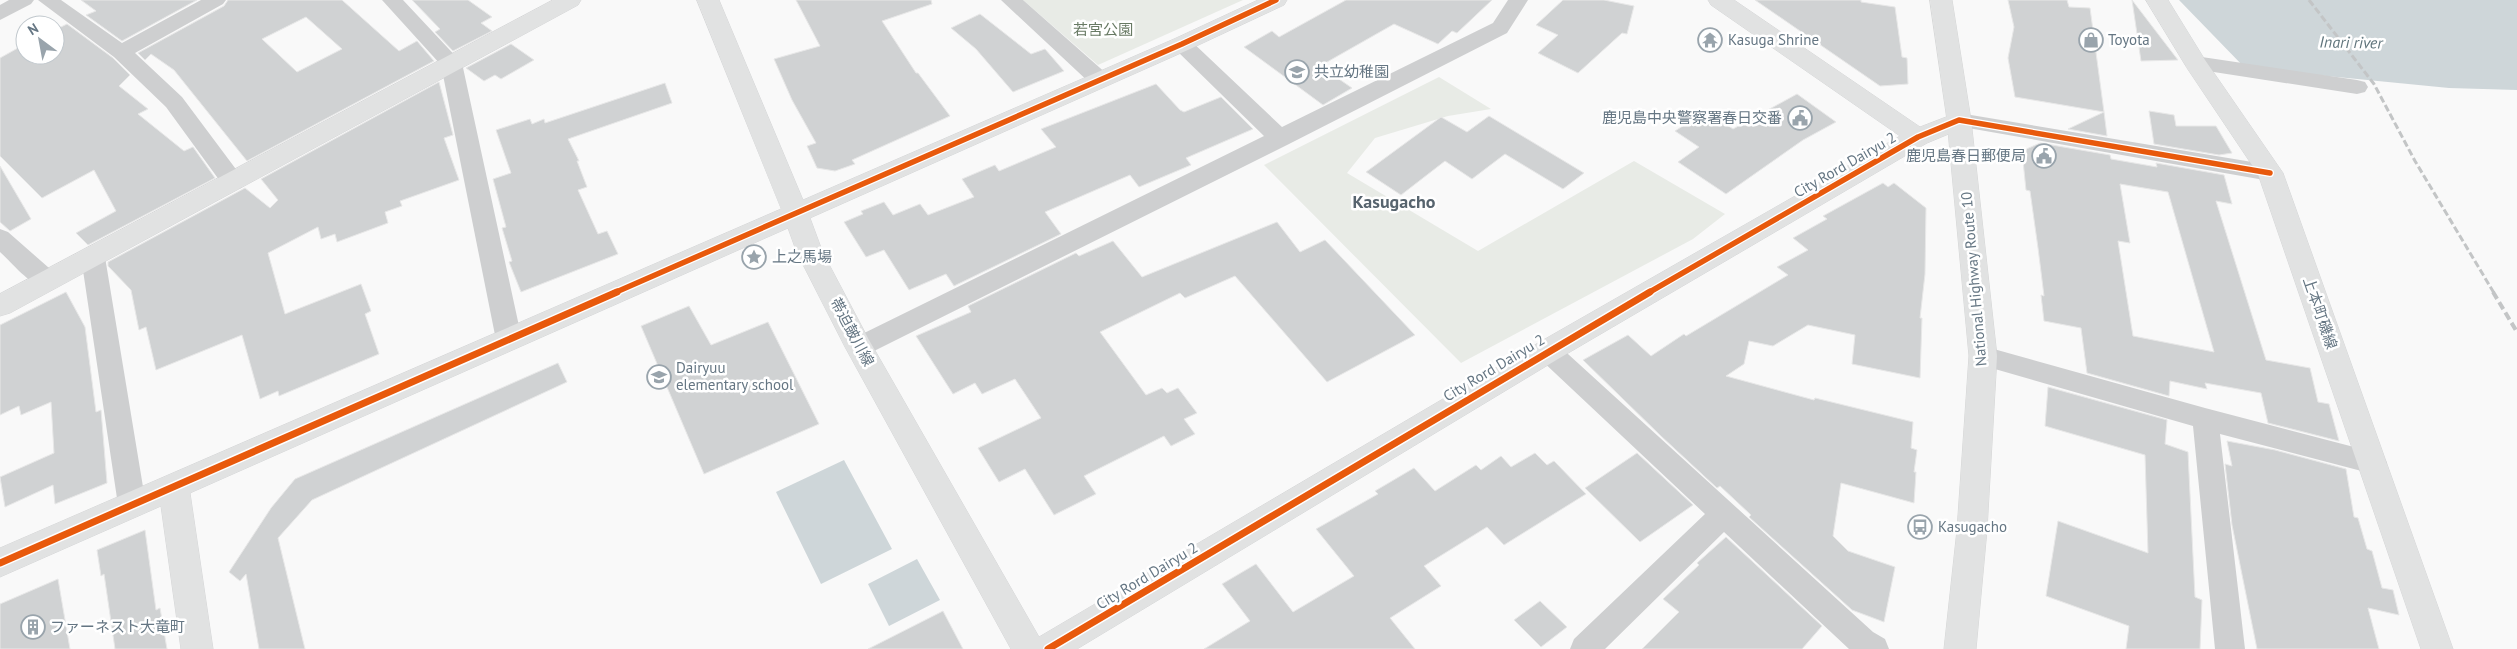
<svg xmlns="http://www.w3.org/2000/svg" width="2517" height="649" font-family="'PT Sans','Noto Sans JP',sans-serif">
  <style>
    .green { fill: #e8ebe6 }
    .water { fill: #ced6d9 }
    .building { fill: #d0d2d3; stroke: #e8e8e8; fill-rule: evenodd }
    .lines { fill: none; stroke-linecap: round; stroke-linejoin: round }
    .secondary-casing { stroke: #d5d6d7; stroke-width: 1 }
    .highway-casing { stroke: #d5d6d6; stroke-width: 1 }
    .street { fill: #cecfd0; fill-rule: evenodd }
    .secondary { fill: #e1e2e2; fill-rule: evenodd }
    .highway { fill: #e1e2e2; fill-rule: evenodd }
    .rail-far1 { stroke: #c3c5c6; stroke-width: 3; stroke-dasharray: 7 3; stroke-linecap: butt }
    .rail { stroke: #c3c5c6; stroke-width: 4; stroke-dasharray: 8 4; stroke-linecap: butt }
    .cycleway-far1-casing { stroke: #fff; stroke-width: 8 }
    .cycleway-casing { stroke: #fff; stroke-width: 10 }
    .cycleway-far1 { stroke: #e8590c; stroke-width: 5.5 }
    .cycleway { stroke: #e8590c; stroke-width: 7 }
    .labels { text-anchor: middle; stroke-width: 5; stroke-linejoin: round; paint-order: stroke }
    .park-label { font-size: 15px; fill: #687a64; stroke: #fff }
    .poi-label { font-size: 15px; fill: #657683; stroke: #fff; text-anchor: start }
    .street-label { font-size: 15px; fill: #657683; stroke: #fff }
    .water-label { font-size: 16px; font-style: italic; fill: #60757c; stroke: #fff }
    .quarter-label { font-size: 18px; font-weight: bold; fill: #57646e; stroke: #fff }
  </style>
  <rect width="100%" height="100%" fill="#f9f9f9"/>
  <path class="green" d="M1023 0H1243L1098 65Z
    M1439 77 1491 109 1448 116 1375 138 1347 173 1478 251 1634 161 1725 214 1693 239 1461 363 1264 165Z"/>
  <path class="water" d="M2179 0H2517V90L2449 88 2245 68Z
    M844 460 892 549 821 584 776 492Z
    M917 559 940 600 889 626 868 584Z"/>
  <path class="building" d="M81 0H197L122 41 86 15 96 11Z
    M228 0H342L399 51 417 41 434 61 247 161 174 70 151 54 145 60 138 53 224 6ZM306 17 342 49 297 72 262 39Z
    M412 0H468L492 17 481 23 492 31 453 51 435 32 440 29Z
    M796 0H931L932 4 882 21 916 73H918L950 116 852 160 855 164 835 171 817 168 807 146 816 143 792 100 774 59 820 46Z
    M1346 0H1492L1457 33 1452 31 1438 44 1394 24 1320 66 1352 88 1323 105 1244 47 1272 31 1279 37Z
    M1563 0H1604L1634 6 1627 34 1622 33 1578 73 1538 53 1558 35 1536 25Z
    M1755 0H1861V2L1895 7 1902 57 1907 58 1908 84 1880 86Z
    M2008 0H2067L2069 7 2090 8 2104 112 2015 97 2008 58 2014 27Z
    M2132 0 2178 60 2141 61Z
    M980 14 1031 54 1045 49 1064 71 1013 92 976 49 951 28Z
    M67 24 113 58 130 75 119 86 148 109 138 114 184 151 193 147 215 178 88 245 76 233 116 211 94 170 42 198 0 156V58L25 44V55H55V30Z
    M511 44 534 60 501 79 495 75 484 81 466 68Z
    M439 82 453 135 444 138 459 180 400 201 402 206 385 212 388 223 337 242 335 234 321 239 318 227 268 253 285 314 361 284 371 311 365 314 379 354 279 396 278 391 260 399 242 335 156 370 146 327 139 330 131 290 108 266V262L245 188 270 208 278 200 261 179Z
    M665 83 672 103 568 139 579 161H577L587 187 578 190 598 234 607 231 618 254 521 292 509 262 512 261 502 228 506 227 493 179 511 173 496 130 530 119 532 124 544 119 545 123Z
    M1156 84 1180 110 1184 112 1221 97 1253 129 1186 158 1191 165 1139 187 1130 175 1045 212 1061 234 954 286 946 274 909 290 884 250 866 257 844 222 863 214 861 211 884 202 893 215 920 204 928 215 974 197 962 179 995 165 999 171 1056 147 1041 129Z
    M1797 94 1836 122 1803 140 1726 194 1678 162 1699 147 1675 131 1706 111 1733 129Z
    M2149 111 2174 115 2176 126H2216L2232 153 2219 155 2154 144Z
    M2104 112 2107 136 2068 129Z
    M1489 116 1584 173 1563 189 1505 154 1472 179 1445 161 1401 195 1366 172 1441 117 1467 132Z
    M2040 143 2110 155 2111 159 2157 167 2156 163 2224 175 2232 204 2216 201 2266 360 2310 368 2318 402 2329 404 2339 441 2268 423 2261 393 2205 383 2207 389 2170 381 2169 396 2087 373 2081 328 2044 321 2041 295 2044 296 2038 248 2030 191 2026 190 2022 151ZM2120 184 2168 192 2214 352 2133 336 2118 241 2130 243Z
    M0 166 31 219 10 231 0 222Z
    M1883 183 1888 187 1894 183 1926 208 1925 274 1920 318H1922L1920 378 1852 364 1855 335 1808 325 1773 346 1749 341 1744 364 1726 376 1814 400 1815 398 1913 422 1911 448 1917 450 1914 472H1916L1914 503 1841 483 1833 536 1848 551 1895 567 1884 622 1852 610 1749 517 1751 515 1720 486 1717 488 1661 436 1583 360 1628 335 1651 356 1684 334 1686 336 1788 275 1777 267 1808 250 1793 238 1827 219 1823 216Z
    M1277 222 1300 252 1325 240 1415 335 1327 382 1235 276 1185 298 1180 293 1100 332 1146 395 1162 388 1167 393 1178 388 1197 413 1184 419 1195 434 1171 446 1164 436 1084 476 1096 494 1054 515 1025 469 999 482 978 448 1041 418 1015 379 982 394 975 383 953 394 916 336 971 312 968 306 1076 253 1079 256 1113 241 1142 277Z
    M66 292 85 327 96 412 101 410 107 483 55 504 53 485 5 507 0 477 54 453 51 402 21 415 19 406 0 415V325Z
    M689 306 711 345 768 322 819 424 704 474 641 326Z
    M558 363 567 382 312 500 278 538 305 649H259L246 574 240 581 229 572 271 508 295 479Z
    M2048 387 2167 420 2165 444 2188 452 2195 597 2202 600 2200 649H2126L2129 626 2046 596 2058 521 2148 553 2145 455 2045 426Z
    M2227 441 2275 450 2346 469 2354 517 2358 518 2367 549 2372 551 2382 588 2393 590 2399 615 2368 608 2379 649H2257L2232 525 2225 464 2232 466Z
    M1535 453 1547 465 1554 461 1586 494 1504 545 1487 527 1424 566 1441 586 1390 618 1415 649H1204L1250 621 1222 584 1256 564 1293 612 1354 576 1316 529 1378 494 1375 491 1414 468 1435 491 1476 465 1481 470 1501 456 1511 467Z
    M1637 453 1693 505 1640 542 1585 488Z
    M145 530 156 610 160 608 167 649H115L104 574 101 576 97 550Z
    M1726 537 1822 626 1802 649H1642L1679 612 1663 599 1699 565 1697 563Z
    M58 579 70 649H0V604Z
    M1540 601 1567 627 1541 647 1514 620Z
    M943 611 963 649H868Z"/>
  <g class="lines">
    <g class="secondary-casing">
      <path id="secondary" d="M553 0H581L578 5 10 313 0 316V294Z
        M697 0H719L803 200 1174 39 1258 0H1287L1284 5 1190 49 810 218 823 253 869 340 1039 637 1538 343 1900 136 1711 5 1708 0H1734L1920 127 1959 112 1968 114 1971 120 1968 126 1927 143 1558 359 1077 649H1011L845 347 797 253 788 228 190 493 213 649H181L161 506 0 577V548L781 209Z
        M2146 0H2168L2205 60 2283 173 2453 649H2421L2258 174 2187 68Z"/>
    </g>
    <g class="highway-casing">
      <path id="highway" d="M1930 0H1952L1971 120 1997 356 1987 530 1976 649H1944L1957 530 1969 356 1947 120Z"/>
    </g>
    <path class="street" d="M9 0H34L31 4 0 20V5Z
      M38 0H61L122 43 201 0H226L223 4 135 53 182 97 241 176 244 182 241 188 233 190 225 188 166 107 114 57Z
      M382 0H403L462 63 522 340 518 347 509 350 500 347 496 340 441 65Z
      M1001 0H1023L1108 75 1111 80 1108 85 1100 87 1092 85Z
      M1508 0H1528L1507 33 1289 144 868 354 859 357 850 354 846 347 850 340 1264 136 1175 49 1172 44 1175 39 1182 37 1189 39 1282 127 1493 23Z
      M2195 56 2357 80 2365 82 2368 87 2365 92 2357 94 2188 68 2184 63 2188 58Z
      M1959 113 2270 165 2278 167 2281 173 2278 179 2270 181 1951 125 1948 120 1951 115Z
      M0 229 8 232 57 275 60 281 57 287C35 294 15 265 0 252Z
      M93 248 101 251 105 257 146 505 142 513 132 517 122 513 118 505 81 257 85 251Z
      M1548 341 1557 344 1873 632 1885 639 1889 649H1849L1724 532 1605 649H1570L1574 639 1705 514 1539 358 1535 351 1539 344Z
      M1983 346 2205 408 2373 452 2383 455 2387 463 2383 471 2373 474 2220 434 2245 649H2215L2193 426 1974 363 1970 356 1974 349Z"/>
    <use href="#secondary" class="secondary"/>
    <use href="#highway" class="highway"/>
    <path class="rail-far1" d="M2309 0 2374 84 2415 161 2494 293"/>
    <path class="rail" d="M2493 292 2517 332"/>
    <g class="cycleway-far1-casing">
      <path id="cycleway-far1" d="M614 293 1182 44 1276 0
        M1648 293 1918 137 1959 120 2270 173"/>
    </g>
    <g class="cycleway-casing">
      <path id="cycleway" d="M0 563 617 292
        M1048 649 1650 292"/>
    </g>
    <use href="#cycleway-far1" class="cycleway-far1"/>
    <use href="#cycleway" class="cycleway"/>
  </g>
  <defs>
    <g id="temple-ring" transform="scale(1.25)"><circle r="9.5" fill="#fff" stroke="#99a4ac" stroke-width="1.5"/><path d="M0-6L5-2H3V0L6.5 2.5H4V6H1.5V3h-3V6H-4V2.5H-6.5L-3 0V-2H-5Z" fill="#99a4ac"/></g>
    <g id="shop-ring" transform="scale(1.25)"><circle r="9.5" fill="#fff" stroke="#99a4ac" stroke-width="1.5"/><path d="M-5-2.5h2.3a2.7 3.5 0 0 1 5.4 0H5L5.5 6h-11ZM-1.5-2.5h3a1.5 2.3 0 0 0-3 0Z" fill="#99a4ac"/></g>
    <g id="school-ring" transform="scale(1.25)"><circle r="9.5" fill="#fff" stroke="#99a4ac" stroke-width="1.5"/><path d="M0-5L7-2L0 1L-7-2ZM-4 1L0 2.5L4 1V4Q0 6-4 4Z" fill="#99a4ac"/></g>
    <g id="civic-ring" transform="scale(1.25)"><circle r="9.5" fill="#fff" stroke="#99a4ac" stroke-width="1.5"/><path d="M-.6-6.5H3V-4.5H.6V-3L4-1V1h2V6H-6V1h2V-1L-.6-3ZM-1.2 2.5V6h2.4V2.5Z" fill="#99a4ac"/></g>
    <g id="sight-ring" transform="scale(1.25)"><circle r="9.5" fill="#fff" stroke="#99a4ac" stroke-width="1.5"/><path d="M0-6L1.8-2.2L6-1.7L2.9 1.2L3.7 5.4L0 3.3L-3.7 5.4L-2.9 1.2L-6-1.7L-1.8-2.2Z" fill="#99a4ac"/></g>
    <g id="bus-ring" transform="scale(1.25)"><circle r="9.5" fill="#fff" stroke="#99a4ac" stroke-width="1.5"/><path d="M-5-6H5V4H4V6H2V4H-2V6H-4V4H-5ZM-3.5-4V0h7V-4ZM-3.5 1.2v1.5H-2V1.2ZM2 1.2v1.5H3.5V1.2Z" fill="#99a4ac"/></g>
    <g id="building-ring" transform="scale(1.25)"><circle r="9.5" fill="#fff" stroke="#99a4ac" stroke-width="1.5"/><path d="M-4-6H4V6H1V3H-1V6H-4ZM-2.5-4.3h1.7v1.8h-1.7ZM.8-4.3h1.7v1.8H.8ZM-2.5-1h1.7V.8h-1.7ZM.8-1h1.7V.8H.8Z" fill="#99a4ac"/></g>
  </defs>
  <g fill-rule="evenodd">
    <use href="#temple-ring" x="1710" y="40"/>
    <use href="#shop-ring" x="2091" y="40"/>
    <use href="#school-ring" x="1297" y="72"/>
    <use href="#civic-ring" x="1800" y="118"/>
    <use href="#civic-ring" x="2044" y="156"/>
    <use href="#sight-ring" x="754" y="257"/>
    <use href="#school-ring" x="659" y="377"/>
    <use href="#bus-ring" x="1920" y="527"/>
    <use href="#building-ring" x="33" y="627"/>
  </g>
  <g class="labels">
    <g class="park-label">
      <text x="1103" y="35">若宮公園</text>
    </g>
    <g class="poi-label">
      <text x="1728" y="45">Kasuga Shrine</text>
      <text x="2108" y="45">Toyota</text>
      <text x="1314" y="77">共立幼稚園</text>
      <text x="1782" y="123" text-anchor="end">鹿児島中央警察署春日交番</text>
      <text x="2026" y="161" text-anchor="end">鹿児島春日郵便局</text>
      <text x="772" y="262">上之馬場</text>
      <text x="676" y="373">Dairyuu<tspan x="676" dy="17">elementary school</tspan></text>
      <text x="1938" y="532">Kasugacho</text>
      <text x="50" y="632">ファーネスト大竜町</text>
    </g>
    <g class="street-label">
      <text transform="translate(1845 165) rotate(-30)" y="5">City Rord Dairyu 2</text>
      <text transform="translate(1974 279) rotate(-95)" y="5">National Highway Route 10</text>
      <text transform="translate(2320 313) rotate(71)" y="5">上本町磯線</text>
      <text transform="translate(852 332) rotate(62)" y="5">帯迫皷川線</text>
      <text transform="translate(1494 368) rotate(-31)" y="5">City Rord Dairyu 2</text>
      <text transform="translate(1147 576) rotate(-31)" y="5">City Rord Dairyu 2</text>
    </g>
    <g class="water-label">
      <text transform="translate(2351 42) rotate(1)" y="6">Inari river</text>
    </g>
    <g class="quarter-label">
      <text x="1394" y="208">Kasugacho</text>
    </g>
  </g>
  <g transform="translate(40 40) rotate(328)"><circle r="24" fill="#ffffff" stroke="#c1c8cd"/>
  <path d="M0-4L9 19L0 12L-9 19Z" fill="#99a4ac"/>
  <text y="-8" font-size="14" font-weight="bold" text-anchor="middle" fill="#657683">N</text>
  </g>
</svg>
